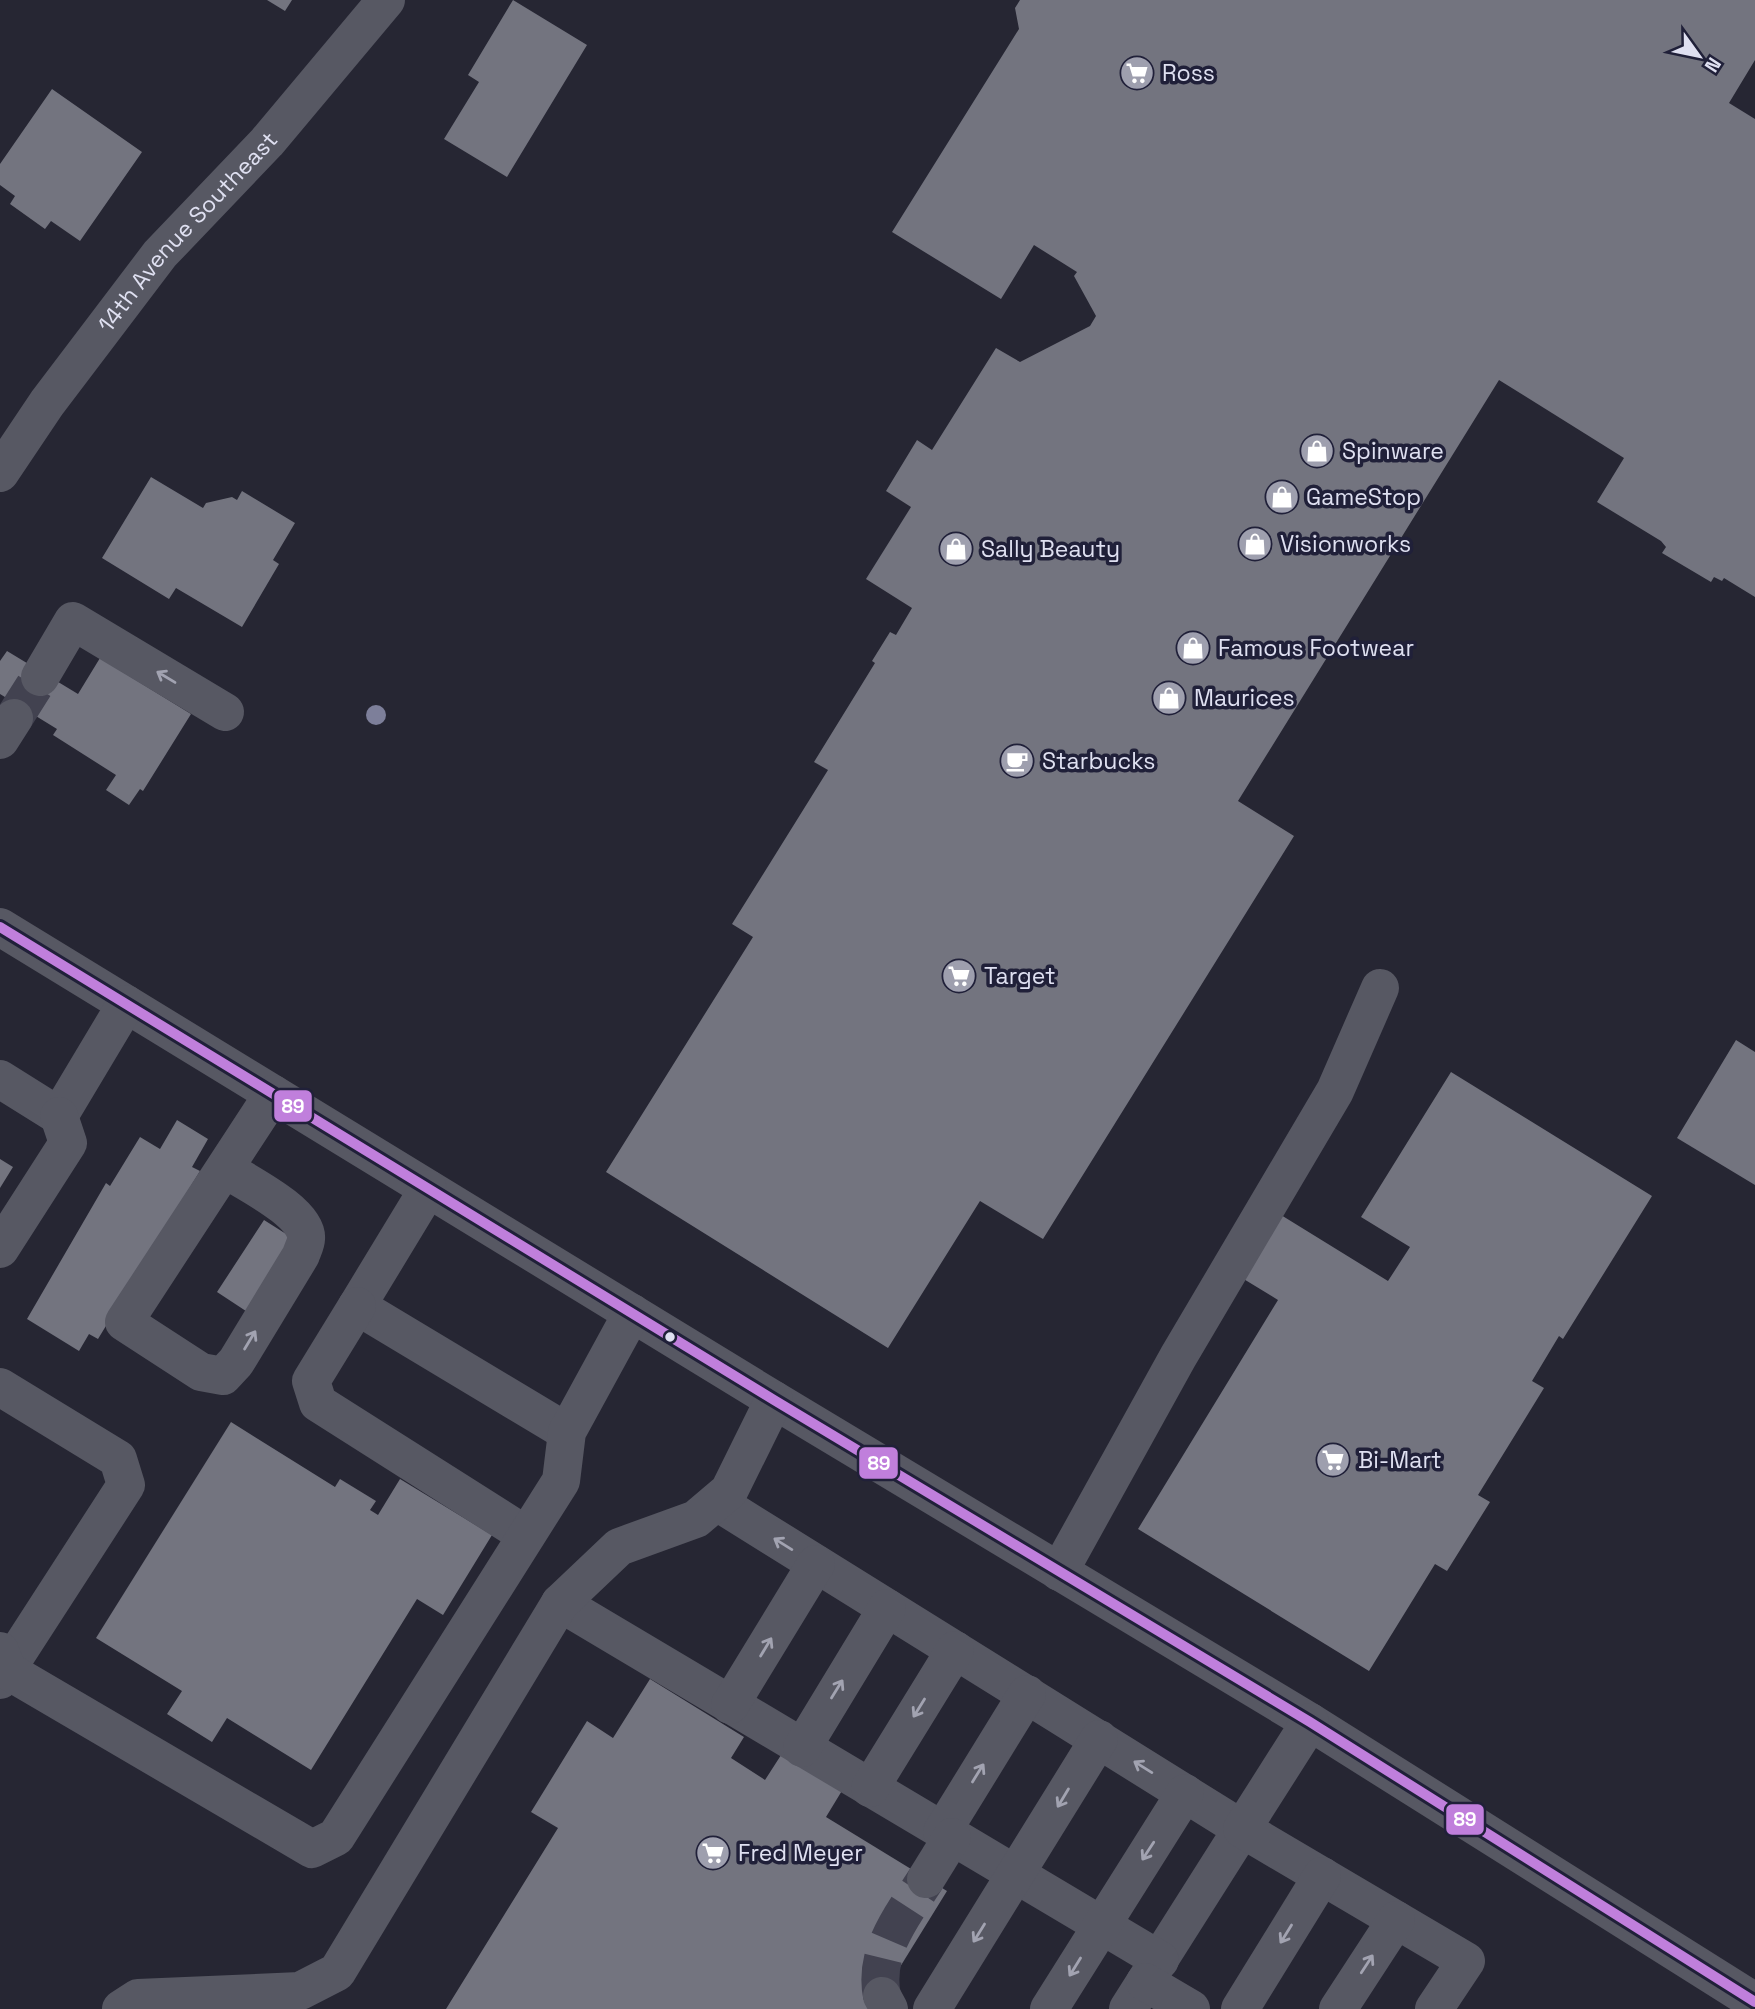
<svg xmlns="http://www.w3.org/2000/svg" width="1755" height="2009" font-family="'Space Grotesk',sans-serif">
  <style>
    .building { fill: #73747f }
    .lines { fill: none; stroke-linecap: round; stroke-linejoin: round }
    .minor-tunnel { stroke: #424250; stroke-width: 38; stroke-dasharray: 38 19; stroke-linecap: butt }
    .minor { stroke: #575863; stroke-width: 38 }
    .bus-1-casing { stroke: #202039; stroke-width: 16 }
    .bus-1 { stroke: #c07fdc; stroke-width: 10 }
    .tree { fill: #7d7f9a }
    .oneway { stroke: #a2a3b1 }
    .bus-dot { fill: #dfe0f1; stroke: #202039; stroke-width: 2.5 }
    .labels { text-anchor: middle; stroke-width: 7; stroke-linejoin: round; paint-order: stroke }
    .poi-label { font-size: 23px; fill: #dfe0f1; stroke: #202039; text-anchor: start }
    .street-label { font-size: 23px; fill: #dfe0f1; stroke: #202039 }
    .line-badge { stroke: #202039; stroke-width: 2.5 }
    .badge-label { font-size: 19px; text-anchor: middle; font-weight: bold; fill: #fff }
  </style>
  <rect width="100%" height="100%" fill="#262633"/>
  <path class="building" d="M267 0H292L285 11Z
    M513 0 587 45 507 177 444 139 479 82 468 75Z
    M1020 0H1755V60L1729 103 1755 119V597L1724 578 1722 581 1714 577 1711 582 1662 553 1666 547 1661 541 1597 502 1624 458 1499 380 1238 801 1294 836 1043 1239 980 1201 888 1348 606 1172 753 937 732 924 828 770 814 762 875 663 872 661 890 632 896 635 912 608 866 579 911 507 886 491 917 440 932 450 996 348 1020 362 1090 326 1096 316 1074 276 1077 272 1034 245 1001 299 892 232 1019 29 1015 8Z
    M52 89 142 152 80 241 51 221 45 229 10 204 15 196 0 185V164Z
    M151 477 203 508 206 503 232 497 237 500 242 491 295 523 273 560 279 564 242 627 176 588 169 599 102 558Z
    M7 651 78 694 100 658 191 714 143 791 140 789 129 805 106 790 116 775 53 735 57 729 0 694V661Z
    M1736 1040 1755 1052V1185L1677 1138Z
    M1451 1072 1652 1196 1563 1339 1559 1336 1532 1381 1544 1388 1478 1495 1490 1502 1447 1571 1435 1564 1369 1671 1138 1529 1278 1300 1242 1278 1281 1215 1388 1281 1410 1247 1361 1217Z
    M177 1120 208 1139 192 1167 200 1171 98 1339 89 1334 79 1351 27 1319 106 1183 110 1186 140 1137 160 1149Z
    M0 1159 13 1167 0 1188Z
    M264 1220 302 1244 255 1317 217 1292Z
    M231 1422 335 1487 340 1479 376 1501 370 1510 378 1515 400 1479 492 1535 443 1615 417 1599 311 1770 227 1718 212 1742 167 1714 182 1691 96 1638Z
    M650 1679 744 1737 731 1758 765 1780 783 1752 843 1789 826 1817 947 1891 874 2009H446L558 1828 531 1812 587 1721 613 1738Z"/>
  <g class="lines">
    <path class="minor-tunnel" d="M14 718 40 677
      M882 1996C873 1951 903 1915 926 1879"/>
    <g class="minor">
      <path id="s1" d="M0 473 47 403 160 254 267 142 386 0"/>
      <path d="M40 677 73 621 225 712"/>
      <path d="M0 740 14 718"/>
      <path d="M0 927 774 1400 1310 1722 1755 2002"/>
      <path d="M0 1079 59 1116 126 1004"/>
      <path d="M225 1169C245 1182 309 1213 306 1239 306 1244 302 1251 301 1255L236 1362 223 1376 201 1372 124 1322 273 1094"/>
      <path d="M428 1189 357 1306 567 1432"/>
      <path d="M0 1249 68 1143 59 1116"/>
      <path d="M357 1306 311 1381 318 1403 526 1535"/>
      <path d="M0 1387 118 1459 126 1485 0 1680"/>
      <path d="M717 1502 1242 1829 1128 2009"/>
      <path d="M1059 1572 1178 1357 1335 1091 1380 988"/>
      <path d="M560 1603 1160 1960"/>
      <path d="M0 1651 8 1671 312 1849 336 1837 561 1481 567 1432 632 1313"/>
      <path d="M730 1705 816 1564"/>
      <path d="M1310 1722 1242 1829 1466 1961 1434 2009"/>
      <path d="M802 1748 887 1608"/>
      <path d="M870 1788 955 1650"/>
      <path d="M942 1832 1027 1694"/>
      <path d="M926 1879 952 1837"/>
      <path d="M1145 1982 1191 2009"/>
      <path d="M882 1996 889 2009"/>
      <path d="M121 2009 138 1998 300 1991 337 1972 560 1603 619 1547 696 1519 729 1491 774 1400"/>
      <path d="M932 2009 1099 1739"/>
      <path d="M1049 2009 1185 1793"/>
      <path d="M1240 2009 1322 1876"/>
      <path d="M1338 2009 1396 1920"/>
    </g>
    <g class="bus-1-casing">
      <path id="bus-1" d="M0 927 774 1400 1310 1722 1755 2002"/>
    </g>
    <use href="#bus-1" class="bus-1"/>
  </g>
  <circle class="tree" cx="376" cy="715" r="10"/>
  <defs><path id="oneway-shaft" d="M-6 0H5M1.5-3L5.5 0L1.5 3" fill="none" stroke-width="1.6" stroke-linecap="round" stroke-linejoin="round" transform="scale(1.75)"/></defs>
  <g class="oneway">
    <use href="#oneway-shaft" transform="translate(166 677) rotate(-149)"/>
    <use href="#oneway-shaft" transform="translate(250 1340) rotate(-59)"/>
    <use href="#oneway-shaft" transform="translate(783 1544) rotate(-148)"/>
    <use href="#oneway-shaft" transform="translate(766 1647) rotate(-59)"/>
    <use href="#oneway-shaft" transform="translate(837 1689) rotate(-58)"/>
    <use href="#oneway-shaft" transform="translate(919 1708) rotate(122)"/>
    <use href="#oneway-shaft" transform="translate(1143 1767) rotate(-148)"/>
    <use href="#oneway-shaft" transform="translate(978 1773) rotate(-58)"/>
    <use href="#oneway-shaft" transform="translate(1063 1798) rotate(121)"/>
    <use href="#oneway-shaft" transform="translate(1148 1851) rotate(123)"/>
    <use href="#oneway-shaft" transform="translate(979 1933) rotate(122)"/>
    <use href="#oneway-shaft" transform="translate(1286 1934) rotate(122)"/>
    <use href="#oneway-shaft" transform="translate(1367 1964) rotate(-57)"/>
    <use href="#oneway-shaft" transform="translate(1075 1967) rotate(122)"/>
  </g>
  <defs>
    <g id="supermarket-disc" transform="scale(1.75)"><circle r="9.5" fill="#9e9fae" stroke="#202039"/><path d="M-6-5.5h2.5l.6 2H6L4.5 2H-2.5L-4.4-4H-6ZM-1.5 3.2a1.3 1.3 0 1 0 .1 0ZM3 3.2a1.3 1.3 0 1 0 .1 0Z" fill="#fff"/></g>
    <g id="shop-disc" transform="scale(1.75)"><circle r="9.5" fill="#9e9fae" stroke="#202039"/><path d="M-5-2.5h2.3a2.7 3.5 0 0 1 5.4 0H5L5.5 6h-11ZM-1.5-2.5h3a1.5 2.3 0 0 0-3 0Z" fill="#fff"/></g>
    <g id="cafe-disc" transform="scale(1.75)"><circle r="9.5" fill="#9e9fae" stroke="#202039"/><path d="M-5.5-4.5H6V0H3Q3 3.5 0 3.5H-2.5Q-5.5 3.5-5.5 0ZM3-3.2v2h1.7v-2ZM-6 4.5H4V6H-6Z" fill="#fff"/></g>
  </defs>
  <g fill-rule="evenodd">
    <use href="#supermarket-disc" x="1137" y="73"/>
    <use href="#shop-disc" x="1317" y="451"/>
    <use href="#shop-disc" x="1282" y="497"/>
    <use href="#shop-disc" x="1255" y="544"/>
    <use href="#shop-disc" x="956" y="549"/>
    <use href="#shop-disc" x="1193" y="648"/>
    <use href="#shop-disc" x="1169" y="698"/>
    <use href="#cafe-disc" x="1017" y="761"/>
    <use href="#supermarket-disc" x="959" y="976"/>
    <use href="#supermarket-disc" x="1333" y="1460"/>
    <use href="#supermarket-disc" x="713" y="1853"/>
  </g>
  <circle class="bus-dot" cx="670" cy="1337" r="6"/>
  <g class="labels">
    <g class="poi-label">
      <text x="1162" y="81">Ross</text>
      <text x="1342" y="459">Spinware</text>
      <text x="1306" y="505">GameStop</text>
      <text x="1280" y="552">Visionworks</text>
      <text x="981" y="557">Sally Beauty</text>
      <text x="1218" y="656">Famous Footwear</text>
      <text x="1194" y="706">Maurices</text>
      <text x="1042" y="769">Starbucks</text>
      <text x="984" y="984">Target</text>
      <text x="1358" y="1468">Bi-Mart</text>
      <text x="738" y="1861">Fred Meyer</text>
    </g>
    <g class="street-label">
      <text dy="8" stroke="none"><textPath href="#s1" startOffset="306">14th Avenue Southeast</textPath></text>
    </g>
  </g>
  <g class="line-badge">
    <rect x="273" y="1089" width="40" height="34" rx="7" fill="#c07fdc"/>
    <rect x="858" y="1446" width="41" height="34" rx="7" fill="#c07fdc"/>
    <rect x="1445" y="1803" width="40" height="33" rx="7" fill="#c07fdc"/>
  </g>
  <g class="badge-label">
    <text x="293" y="1113">89</text>
    <text x="879" y="1470">89</text>
    <text x="1465" y="1826">89</text>
  </g>
  <g transform="translate(1699 56) rotate(123)" stroke="#202039" stroke-width="5" paint-order="stroke">
  <path d="M0-5L12 26L0 18L-12 26Z" fill="#dfe0f1"/>
  <text y="-10" font-size="19" font-weight="bold" text-anchor="middle" fill="#dfe0f1">N</text>
  </g>
</svg>
